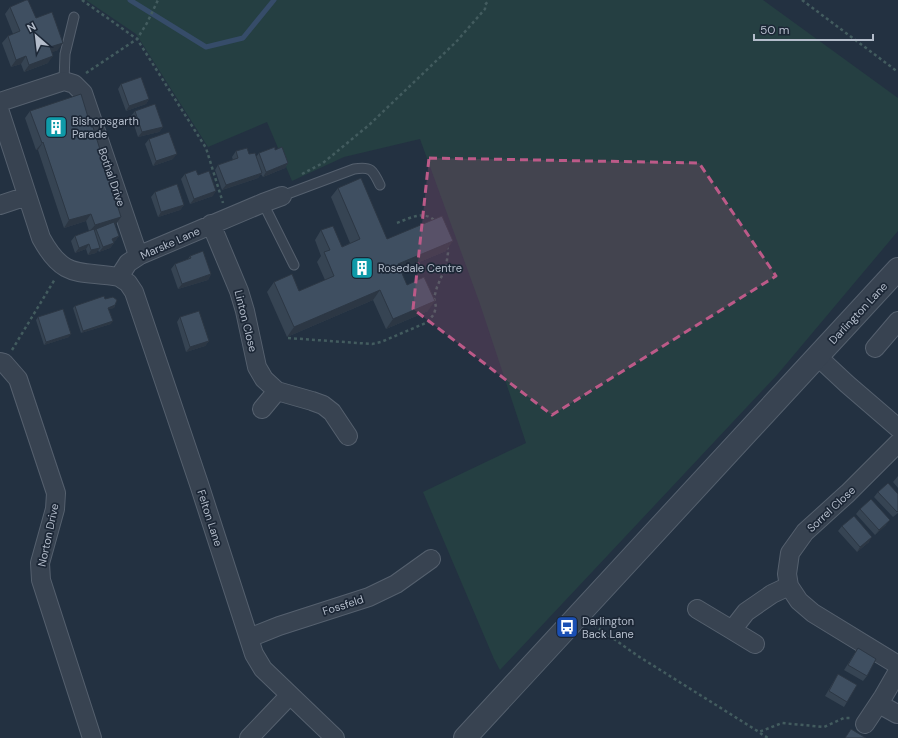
<svg xmlns="http://www.w3.org/2000/svg" width="898" height="738" font-family="'DM Sans',sans-serif">
  <style>
    .green { fill: #253f42 }
    .lines { fill: none; stroke-linecap: round; stroke-linejoin: round }
    .stream { stroke: #364c69; stroke-width: 5 }
    .service-casing { stroke: #55606e; stroke-width: 11 }
    .minor-casing { stroke: #55606e; stroke-width: 20 }
    .tertiary-casing { stroke: #55606e; stroke-width: 24 }
    .path { stroke: #435c5f; stroke-width: 2.5; stroke-dasharray: 3 3; stroke-linecap: butt }
    .service { stroke: #384351; stroke-width: 9 }
    .minor { stroke: #384351; stroke-width: 18 }
    .tertiary { stroke: #384351; stroke-width: 22 }
    .wall { fill: #364453 }
    .shaded-wall { fill: #2c3744 }
    .building { fill: #3f4f61; stroke: #2c3744 }
    .marked { fill: #bc5a88; fill-opacity: 0.2; stroke: #bc5a88; stroke-width: 3; stroke-dasharray: 8 5; stroke-linejoin: round }
    .labels { text-anchor: middle; stroke-width: 3.5; stroke-linejoin: round; paint-order: stroke }
    .poi-label { font-size: 11px; fill: #b4bdcb; stroke: #1c2736; text-anchor: start }
    .street-label { font-size: 11px; fill: #b4bdcb; stroke: #1c2736 }
  </style>
  <rect width="100%" height="100%" fill="#233141"/>
  <path class="green" d="M86 0H763L898 98V231L777 375 500 670 494 659 423 492 526 443 480 304 420 139 344 157 292 181 267 122 208 147 136 34Z"/>
  <g class="lines">
    <path class="stream" d="M130 0 206 47 243 38 274 0"/>
    <g class="service-casing">
      <path id="service" d="M64 81 65 54 74 17
        M282 196 354 169C371 166 373 170 380 185
        M263 203 294 265"/>
    </g>
    <g class="minor-casing">
      <path id="minor" d="M0 102 64 81 74 84 83 93 136 249 140 255
        M0 112 41 238C64 280 78 270 119 277L128 263 140 255 263 203 282 196
        M0 205 27 196
        M211 224 239 291 245 311 257 367 264 379 277 391 312 401 323 405 332 412 348 436
        M119 277 128 283 134 292 199 484 254 654 263 669 335 738
        M875 348 898 321
        M817 356 847 384 898 428
        M0 362 4 363 18 379 56 493 55 509 40 563 41 580 92 738
        M262 409 277 391
        M898 443 848 493 805 532 790 553 787 574 789 586 799 601 813 613 898 665
        M697 609 732 630 746 612 772 594 789 586
        M732 630 755 644
        M249 638 279 626 369 597 396 584 431 559
        M879 704 897 714
        M865 724 883 697 898 671
        M249 738 290 695"/>
    </g>
    <g class="tertiary-casing">
      <path id="tertiary" d="M465 738 898 269"/>
    </g>
    <path class="path" d="M82 0 137 39 206 148 223 203
      M802 0 898 72
      M86 73 137 39 147 23 158 0
      M302 174 323 163 369 125 456 42 485 9V5L489 0
      M397 223C410 218 424 210 435 221
      M288 338 372 344 381 342 428 322 434 314 436 307 434 298 437 287 446 266 448 253 447 245
      M12 350 55 279
      M594 625 638 656 759 732 782 723 824 727 844 718H850
      M760 733 768 738"/>
    <use href="#service" class="service"/>
    <use href="#minor" class="minor"/>
    <use href="#tertiary" class="tertiary"/>
  </g>
  <path class="wall" d="M10 7 36 18 58 50 52 52 48 63 24 72 21 64 11 67 2 43 8 36 13 34 5 14Z
    M121 84 149 99 146 104 126 111 118 89Z
    M30 111 116 224 115 225 119 236 115 241 113 242 114 243 110 248 99 252 98 250 96 253 88 255 86 249 75 253 71 241 75 236 89 231 86 221 64 228 38 150H36L25 118Z
    M135 111 163 127 159 132 138 137 131 116Z
    M149 139 173 159 153 166 145 144Z
    M275 150 288 163 285 168 263 177 261 174 258 178 222 190 215 170 218 165 233 160 232 157 236 151 249 154 256 157 259 153Z
    M185 174 198 175 213 196 190 204 181 179Z
    M338 188 387 239 446 251 400 270 407 285 428 311 386 329 373 300 287 337 267 292 274 282 299 291 325 280 317 262 321 256 315 240 321 230 342 247 350 243 331 197Z
    M155 192 184 205 180 210 158 217 151 197Z
    M190 256 211 274 208 280 178 289 171 269 175 264 188 259Z
    M105 299 115 305 114 308 109 309 111 324 81 333 73 308 75 306Z
    M38 317 69 337 44 345 36 320Z
    M180 317 209 341 205 346 186 352 177 322Z
    M898 476V488L893 482Z
    M878 492 898 494V513L893 517 874 497Z
    M860 509 886 525 875 535 856 514Z
    M842 526 869 542 857 552 838 531Z
    M858 648 867 676 863 681 844 670Z
    M838 674 847 702 844 707 825 696Z"/>
  <path class="shaded-wall" d="M63 43 58 50 45 55 50 47Z
    M26 56 21 64 11 67 16 60Z
    M53 56 48 63 24 72 29 65Z
    M149 99 146 104 126 111 129 106Z
    M163 127 159 132 138 137 142 132Z
    M43 142 38 150H36L42 143Z
    M177 154 173 159 153 166 156 161Z
    M288 163 285 168 263 177 266 172Z
    M262 173 258 178 222 190 226 185Z
    M216 191 213 196 190 204 194 199Z
    M184 205 180 210 158 217 161 212Z
    M91 214 86 221 64 228 69 220Z
    M121 217 116 224 97 230 96 229 95 231 89 232 95 225Z
    M119 236 115 241 109 244 112 239Z
    M453 241 446 251 391 274 398 264Z
    M114 243 110 248 99 252 103 247Z
    M89 244 86 249 75 253 79 248Z
    M100 248 96 253 88 255 91 250Z
    M211 274 208 280 178 289 182 284Z
    M380 290 373 300 287 337 294 327Z
    M435 301 428 311 386 329 393 319Z
    M115 305 114 308 106 310 108 308Z
    M113 321 111 324 81 333 83 331Z
    M71 334 69 337 44 345 46 342Z
    M209 341 205 346 186 352 190 347Z
    M890 520 886 525 875 535 879 530Z
    M872 537 869 542 857 552 860 547Z"/>
  <path class="building" d="M26 0H28L36 18 52 12 63 43 50 47 53 56 29 65 26 56 16 60 8 36 20 31 10 7Z
    M141 77 149 99 129 106 121 84Z
    M81 94 91 127H93L121 217 95 225 91 214 69 220 43 142 42 143 30 111Z
    M155 104 163 127 142 132 135 111Z
    M169 132 177 154 156 161 149 139Z
    M275 147V150L282 147 288 163 266 172 259 153Z
    M247 148 249 154 255 153 262 173 226 185 218 165 238 158 236 151Z
    M196 170 198 175 209 171 216 191 194 199 185 174Z
    M361 178 387 239 442 216 453 241 398 264 407 285 424 277 435 301 393 319 380 290 294 327 274 282 292 274 299 291 334 276 324 252 330 250 321 230 333 226 342 247 360 239 338 188Z
    M177 184 184 205 161 212 155 192Z
    M114 222 119 236 112 239 114 243 103 247 96 229Z
    M94 229 100 248 91 250 89 244 79 248 75 236Z
    M203 251 211 274 182 284 175 264 191 258 190 256Z
    M104 296 105 299 113 297 117 300 115 305 108 308 113 321 83 331 75 306Z
    M63 309 71 334 46 342 38 317Z
    M199 311 209 341 190 347 180 317Z
    M888 483 898 494V511L897 512 878 492Z
    M871 499 890 520 879 530 860 509Z
    M854 516 872 537 860 547 842 526Z
    M858 648 876 659 867 676 848 665Z
    M838 674 857 685 847 702 829 691Z
    M851 729 866 738H845Z"/>
  <path class="marked" d="M429 158 699 163 776 276 552 415 413 309Z"/>
  <defs>
    <g id="building-square" transform="scale(1.15)"><rect x="-9" y="-9" width="18" height="18" rx="4" fill="#0f9aa8" stroke="#1c2736"/><path d="M-4-6H4V6H1V3H-1V6H-4ZM-2.5-4.3h1.7v1.8h-1.7ZM.8-4.3h1.7v1.8H.8ZM-2.5-1h1.7V.8h-1.7ZM.8-1h1.7V.8H.8Z" fill="#fff"/></g>
    <g id="bus-square" transform="scale(1.15)"><rect x="-9" y="-9" width="18" height="18" rx="4" fill="#1a4fb4" stroke="#1c2736"/><path d="M-5-6H5V4H4V6H2V4H-2V6H-4V4H-5ZM-3.5-4V0h7V-4ZM-3.5 1.2v1.5H-2V1.2ZM2 1.2v1.5H3.5V1.2Z" fill="#fff"/></g>
  </defs>
  <g fill-rule="evenodd">
    <use href="#building-square" x="56" y="127"/>
    <use href="#building-square" x="362" y="268"/>
    <use href="#bus-square" x="567" y="627"/>
  </g>
  <g class="labels">
    <g class="poi-label">
      <text x="72" y="125">Bishopsgarth<tspan x="72" dy="13">Parade</tspan></text>
      <text x="378" y="272">Rosedale Centre</text>
      <text x="582" y="625">Darlington<tspan x="582" dy="13">Back Lane</tspan></text>
    </g>
    <g class="street-label">
      <text transform="translate(112 177) rotate(71)" y="4">Bothal Drive</text>
      <text transform="translate(170 243) rotate(-24)" y="4">Marske Lane</text>
      <text transform="translate(858 313) rotate(-47)" y="4">Darlington Lane</text>
      <text transform="translate(246 321) rotate(76)" y="4">Linton Close</text>
      <text transform="translate(831 509) rotate(-43)" y="4">Sorrel Close</text>
      <text transform="translate(210 518) rotate(72)" y="4">Felton Lane</text>
      <text transform="translate(48 535) rotate(-78)" y="4">Norton Drive</text>
      <text transform="translate(343 605) rotate(-18)" y="4">Fossfeld</text>
    </g>
  </g>
  <g transform="translate(36 36) rotate(332)" stroke="#1c2736" stroke-width="3" paint-order="stroke">
  <path d="M0-3L7 15L0 10L-7 15Z" fill="#b4bdcb"/>
  <text y="-6" font-size="11" font-weight="bold" text-anchor="middle" fill="#b4bdcb">N</text>
  </g>
  <path d="M754 34v6h119v-6" fill="none" stroke="#b4bdcb" stroke-width="2"/>
  <text x="760" y="34" font-size="12" fill="#b4bdcb" stroke="#1c2736" stroke-width="3" paint-order="stroke">50 m</text>
</svg>
